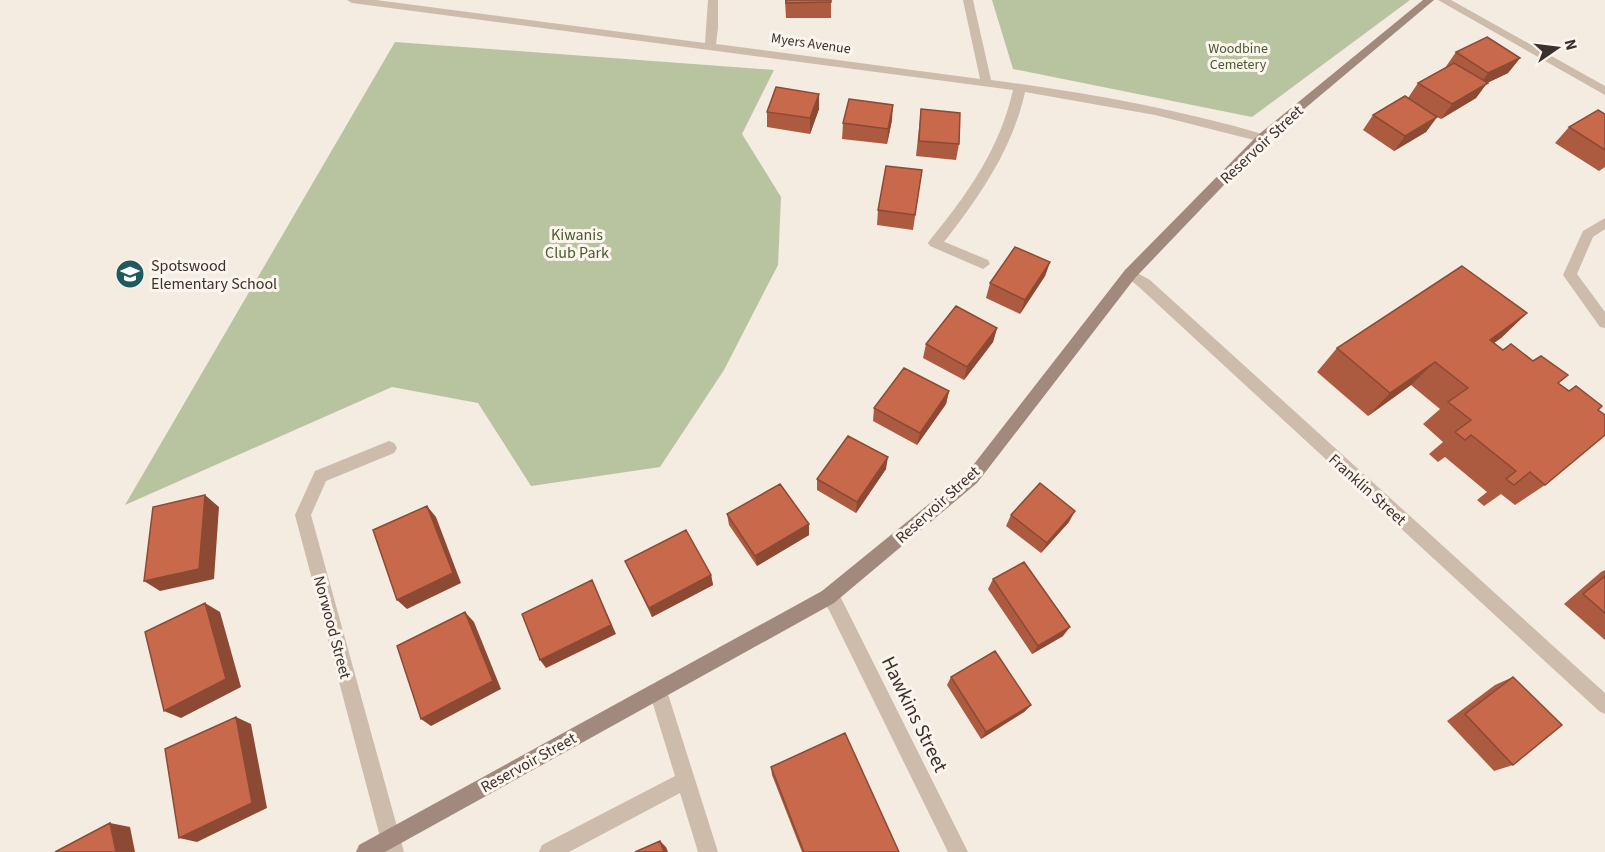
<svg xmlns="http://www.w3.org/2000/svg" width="1605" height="852" font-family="'Source Sans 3',sans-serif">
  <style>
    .green { fill: #b8c4a0 }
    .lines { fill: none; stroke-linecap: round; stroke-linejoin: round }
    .lane { fill: #cdbbac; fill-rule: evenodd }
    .street { fill: #cdbbac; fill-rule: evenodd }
    .secondary { fill: #a18a7d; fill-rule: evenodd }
    .wall { fill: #ac5a40 }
    .shaded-wall { fill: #8c4a34 }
    .building { fill: #c8694b; stroke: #8c4a34; stroke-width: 1.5 }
    .labels { text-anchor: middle; stroke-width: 6; stroke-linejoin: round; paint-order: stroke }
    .far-street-label { font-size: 14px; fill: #3b302b; stroke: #fbf5ee }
    .far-park-label { font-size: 14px; fill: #4a5a2e; stroke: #fbf5ee }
    .street-label { font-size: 16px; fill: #3b302b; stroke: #fbf5ee }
    .park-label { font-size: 16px; fill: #4a5a2e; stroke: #fbf5ee }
    .poi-label { font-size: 16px; fill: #3b302b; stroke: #fbf5ee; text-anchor: start }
    .near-street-label { font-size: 20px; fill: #3b302b; stroke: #fbf5ee }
  </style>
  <rect width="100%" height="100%" fill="#f4ebe1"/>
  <path class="green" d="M992 0H1410L1252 117 1013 69Z
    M395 42 774 70 742 134 781 197 778 265 724 370 660 467 531 486 478 403 392 387 125 505Z"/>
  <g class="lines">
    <path class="lane" d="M935 238 988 260 990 264 983 269 930 246 928 243Z
      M658 682 664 685 667 691 718 852H698L680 793 569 852H539L542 845 675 776 649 691 652 685Z"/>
    <path class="street" d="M347 0H376L705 43 708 0H718V28L716 44 980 79 963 0H973L991 80C1084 92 1176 109 1266 135L1268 138 1262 142 1155 115 1025 92C1014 142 988 184 957 225 951 232 944 245 935 248L928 243 930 240C968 194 1000 148 1013 90L352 3Z
      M1438 0H1451L1605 86V95Z
      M1605 218V229L1593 237 1577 274 1605 312V328L1600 327 1563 275 1583 231Z
      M1130 269 1150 280 1605 693V714L1599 711 1140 288 1123 274 1125 270Z
      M389 441 394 443 397 448 394 453 326 481 311 515 404 852H384L295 515 315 471Z
      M828 589 841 598 968 852H948L829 610 820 597 822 591Z"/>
    <path class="secondary" d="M1423 0H1434L1266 141 1135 278 977 483 834 603 385 852H356L359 845 822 591 967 473 1125 270 1258 135Z"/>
  </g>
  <path class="wall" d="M785 0H831V18H786Z
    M1456 52 1520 58 1508 73 1487 83 1476 98 1441 119 1437 117 1426 132 1394 151 1363 130 1373 115 1408 98 1418 83 1445 68Z
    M819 94V109L810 134 767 127V112Z
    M921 109 959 144 956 160 916 156Z
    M1605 114V167L1599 171 1555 143 1569 127Z
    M892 120 887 144 842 139 843 123Z
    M922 170 913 230 877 225 878 210Z
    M1050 262 1045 276 1020 314 986 298 990 283Z
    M1527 313 1501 338 1494 343 1503 350 1558 383 1598 410 1545 485 1515 505 1501 494 1484 506 1477 500 1487 492 1445 457 1438 462 1429 454 1443 442 1423 424 1440 409 1411 385 1368 416 1317 372 1337 348Z
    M997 328 993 342 964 380 923 358 926 344Z
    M949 391 946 404 917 445 873 421 874 408Z
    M886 469 856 513 817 490V479Z
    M727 514 809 524V535L757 566 729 525Z
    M1011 515 1069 522 1041 553 1006 526Z
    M625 561 711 575 713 585 652 617Z
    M1605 570V640L1564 604 1601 572Z
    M993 579 1063 636 1032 654 988 589Z
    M951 677 1031 705 1024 712 981 739 947 685Z
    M1513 677V765L1494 771 1447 721 1495 685Z
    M771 767 899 852H802L772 775Z"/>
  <path class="shaded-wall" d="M1520 58 1508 73 1487 83 1476 98 1441 119 1452 104 1477 89 1488 73Z
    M819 94V109L810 134V118Z
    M893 105 892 120 887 144 888 129Z
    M1437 117 1426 132 1394 151 1405 136Z
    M1050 262 1045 276 1020 314 1025 300Z
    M1527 313 1501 338 1464 364 1490 340Z
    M997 328 993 342 964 380 967 367Z
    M1435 362 1411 385 1368 416 1390 393Z
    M949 391 946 404 917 445 920 433Z
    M888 457 886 469 856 513 857 502Z
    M205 495 219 507 214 579 160 591 144 581Z
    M427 506 436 517 461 583 407 609 397 600Z
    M1075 511 1069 522 1041 553 1047 543Z
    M809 524V535L757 566 755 556Z
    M711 575 713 585 652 617 649 608Z
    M592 580 616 634 546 668 540 660Z
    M205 603 220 612 241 687 181 718 164 711Z
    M465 612 474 622 501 689 431 726 421 719Z
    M1070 627 1063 636 1032 654 1038 646Z
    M1031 705 1024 712 981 739 986 732Z
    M236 717 251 724 267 808 197 842 179 838Z
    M110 823 130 827 135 852H116Z
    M660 841 666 847 668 852H664Z"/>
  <path class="building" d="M786 0H831V2L786 3Z
    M1487 37 1520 58 1488 73 1456 52Z
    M1454 63 1488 83 1452 104 1418 83Z
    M776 87 819 94 810 118 767 112Z
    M1405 96 1437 117 1405 136 1373 115Z
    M849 99 893 105 888 129 843 123Z
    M921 109 960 113 959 144 919 141Z
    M1598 110 1605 114V150L1569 127Z
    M886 166 922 170 915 215 878 210Z
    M1015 247 1050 262 1025 300 990 283Z
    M1462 266 1527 313 1490 340 1503 350 1511 344 1533 361 1541 356 1568 375 1558 383 1569 391 1576 386 1602 406 1598 410 1605 415V435L1545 485 1530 472 1514 485 1506 479 1516 471 1471 435 1465 440 1455 432 1471 420 1448 402 1468 388 1435 362 1390 393 1337 348Z
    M956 306 997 328 967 367 926 344Z
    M904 368 949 391 920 433 874 408Z
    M848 436 888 457 857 502 817 479Z
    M1040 483 1075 511 1047 543 1011 515Z
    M780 484 809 524 755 556 727 514Z
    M205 495 199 569 144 581 153 507Z
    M427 506 453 573 397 600 373 530Z
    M686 530 711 575 649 608 625 561Z
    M1024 562 1070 627 1038 646 993 579Z
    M1605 576V613L1583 594Z
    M592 580 611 625 540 660 522 614Z
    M205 603 226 679 164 711 145 632Z
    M465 612 493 681 421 719 397 646Z
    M995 651 1031 705 986 732 951 677Z
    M1513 677 1562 725 1513 765 1465 714Z
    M236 717 252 803 179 838 165 749Z
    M845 733 899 852H804L771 767Z
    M110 823 116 852H55Z
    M660 841 664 852H635Z"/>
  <defs>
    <g id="school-disc" transform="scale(1.5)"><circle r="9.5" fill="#1f5a5e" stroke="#fbf5ee"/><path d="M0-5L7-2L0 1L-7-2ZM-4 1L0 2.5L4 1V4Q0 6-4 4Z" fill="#fff"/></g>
  </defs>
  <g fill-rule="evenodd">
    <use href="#school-disc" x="130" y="274"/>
  </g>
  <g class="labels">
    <g class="far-street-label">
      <text transform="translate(811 43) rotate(8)" y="5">Myers Avenue</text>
    </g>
    <g class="far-park-label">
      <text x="1238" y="53">Woodbine<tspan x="1238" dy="16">Cemetery</tspan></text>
    </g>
    <g class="street-label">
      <text transform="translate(1261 144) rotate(-43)" y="6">Reservoir Street</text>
      <text transform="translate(1368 489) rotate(42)" y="6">Franklin Street</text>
      <text transform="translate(937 504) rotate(-42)" y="6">Reservoir Street</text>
      <text transform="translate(333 627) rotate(75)" y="6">Norwood Street</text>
      <text transform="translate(528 762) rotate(-29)" y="6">Reservoir Street</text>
    </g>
    <g class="park-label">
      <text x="577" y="240">Kiwanis<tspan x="577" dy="18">Club Park</tspan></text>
    </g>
    <g class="poi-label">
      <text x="151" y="271">Spotswood<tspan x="151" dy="18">Elementary School</tspan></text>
    </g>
    <g class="near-street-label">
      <text transform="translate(915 714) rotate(64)" y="7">Hawkins Street</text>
    </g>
  </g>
  <g transform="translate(1557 48) rotate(76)" stroke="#fbf5ee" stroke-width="4.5" paint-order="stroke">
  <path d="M0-4.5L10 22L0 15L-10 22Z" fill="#3b302b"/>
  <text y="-9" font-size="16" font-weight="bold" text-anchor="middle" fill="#3b302b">N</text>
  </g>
</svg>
